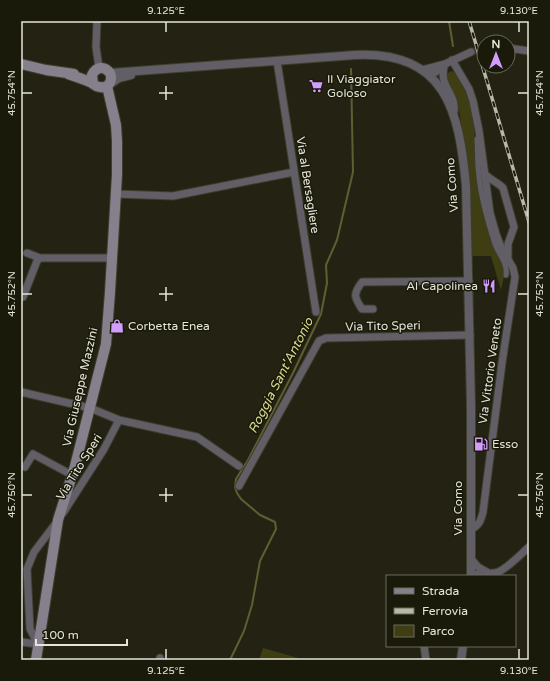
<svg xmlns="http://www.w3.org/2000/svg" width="550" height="681" font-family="'Varela Round',sans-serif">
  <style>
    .green { fill: #3f3e13 }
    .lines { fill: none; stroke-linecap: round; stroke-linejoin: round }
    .stream { stroke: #5f5e33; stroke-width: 2 }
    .minor-tunnel { stroke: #414031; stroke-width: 7; stroke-dasharray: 7 3.5; stroke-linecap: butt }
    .pedestrian-casing { stroke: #3f3e2f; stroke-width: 7 }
    .minor-casing { stroke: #3f3e2f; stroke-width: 9 }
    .tertiary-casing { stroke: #3f3e2f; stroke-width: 10 }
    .secondary-casing { stroke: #3f3e2f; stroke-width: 12 }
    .pedestrian { stroke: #625e66; stroke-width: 5 }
    .minor { stroke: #625e66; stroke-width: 7 }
    .tertiary { stroke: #625e66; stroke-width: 8 }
    .secondary { stroke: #86808c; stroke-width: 10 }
    .rail-casing { stroke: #b7b7aa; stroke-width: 3.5 }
    .rail { stroke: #1a1a0a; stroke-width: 2; stroke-dasharray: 6; stroke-linecap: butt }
    .ticks { fill: none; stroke: #e5e5da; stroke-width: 1.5 }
    .labels { text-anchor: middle; stroke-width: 3; stroke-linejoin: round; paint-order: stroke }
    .poi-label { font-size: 12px; fill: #e5e5da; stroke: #1a1a0a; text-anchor: start }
    .street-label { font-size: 12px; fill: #e5e5da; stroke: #1a1a0a }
    .water-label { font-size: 13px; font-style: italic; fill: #d9d890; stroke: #1a1a0a }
    .neatline { fill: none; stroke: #e5e5da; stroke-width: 1.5 }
    .ticks-label { font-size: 10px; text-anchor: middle; fill: #e5e5da }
  </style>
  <rect width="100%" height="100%" fill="#242313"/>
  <path class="green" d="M451 71 454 72 457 75 462 83 470 103 474 119 475 159 488 230 491 241 502 260 505 272 501 290 491 256H472L470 186 468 166 458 103 446 79 447 74Z
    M263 648 298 658V660H259Z"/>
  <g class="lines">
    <path class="stream" d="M449 21 453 46
      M230 660 244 631 252 605 260 561 276 529 275 522 260 515 241 499 237 493 235 487 236 479 248 460 293 373 321 314 327 283 326 265 337 240 353 172 351 69"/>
    <path class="minor-tunnel" d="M471 52 484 49"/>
    <g class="pedestrian-casing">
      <path id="pedestrian" d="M477 139C478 151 477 163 479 176 481 198 488 222 495 244 499 255 508 263 506 275"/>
    </g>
    <g class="minor-casing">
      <path id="minor" d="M97 21 96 47 99 68
        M508 48 529 51
        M452 60 469 89 473 101 479 131 490 213 496 234 501 247 513 268 515 277 502 363 483 512C481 520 479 526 471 529
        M277 61 316 312
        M445 64C437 86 457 93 454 112
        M422 70 445 64 471 52
        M428 75 436 72 445 64
        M485 174C491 181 498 182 503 188L514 227 508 244V257
        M116 194 173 196 294 172
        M27 253 40 258H112
        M23 297 37 261 40 258
        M373 309H362C354 297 353 294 362 282L469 281
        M21 392 90 408 119 420
        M25 467 33 454 72 475
        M239 486 319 341 326 338 470 335
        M63 513 104 449 119 420 197 437 239 466
        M472 560 478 567 487 572
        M472 576C480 571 489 575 498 572 508 568 521 554 529 547
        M21 642 38 644
        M38 644 30 629 27 569 34 552 56 523
        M424 646 426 660
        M160 660V658"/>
    </g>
    <g class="tertiary-casing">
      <path id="tertiary" d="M110 73 355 55C446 51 459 110 466 186L471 406V576
        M110 84 119 78 131 75
        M461 660 463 646"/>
    </g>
    <g class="secondary-casing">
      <path id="secondary" d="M21 64 46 70 74 74
        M68 74C76 77 84 79 92 83 95 85 96 87 100 87 109 89 113 80 110 73 104 65 96 67 92 75L93 84
        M36 660 58 520 75 466 106 344 110 292 117 175V141L116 125 107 86"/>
    </g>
    <use href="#pedestrian" class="pedestrian"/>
    <use href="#minor" class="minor"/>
    <use href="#tertiary" class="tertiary"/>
    <use href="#secondary" class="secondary"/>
    <g class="rail-casing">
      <path id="rail" d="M469 21 529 222"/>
    </g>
    <use href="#rail" class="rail"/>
  </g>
  <path class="ticks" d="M166 22V32M519 22V32M166 86V100M22 93H32M159 93H173M518 93H528M166 287V301M22 294H32M159 294H173M518 294H528M166 488V502M22 495H32M159 495H173M518 495H528M166 649V659M519 649V659"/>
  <defs>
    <g id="supermarket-bare" transform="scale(1.08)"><path d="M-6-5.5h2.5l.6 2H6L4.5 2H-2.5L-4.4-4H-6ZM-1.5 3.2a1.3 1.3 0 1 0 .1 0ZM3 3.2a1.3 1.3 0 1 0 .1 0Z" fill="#d29dfd" stroke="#1a1a0a" stroke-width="2.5" paint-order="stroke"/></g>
    <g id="restaurant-bare" transform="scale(1.08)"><path d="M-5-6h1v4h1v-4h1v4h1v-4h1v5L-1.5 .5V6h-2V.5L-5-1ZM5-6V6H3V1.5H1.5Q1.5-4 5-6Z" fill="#d29dfd" stroke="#1a1a0a" stroke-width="2.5" paint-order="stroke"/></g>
    <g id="shop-bare" transform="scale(1.08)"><path d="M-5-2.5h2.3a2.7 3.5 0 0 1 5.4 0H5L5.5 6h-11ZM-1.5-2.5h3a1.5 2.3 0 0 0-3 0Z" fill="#d29dfd" stroke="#1a1a0a" stroke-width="2.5" paint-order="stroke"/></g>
    <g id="fuel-bare" transform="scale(1.08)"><path d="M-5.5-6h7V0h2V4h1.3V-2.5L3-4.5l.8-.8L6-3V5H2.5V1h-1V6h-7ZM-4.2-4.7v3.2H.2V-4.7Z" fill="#d29dfd" stroke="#1a1a0a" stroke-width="2.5" paint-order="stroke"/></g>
  </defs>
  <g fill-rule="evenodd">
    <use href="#supermarket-bare" x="316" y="86"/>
    <use href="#restaurant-bare" x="489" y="286"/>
    <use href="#shop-bare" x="117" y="326"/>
    <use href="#fuel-bare" x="481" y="444"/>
  </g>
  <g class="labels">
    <g class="poi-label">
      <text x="327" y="83">Il Viaggiator<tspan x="327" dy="14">Goloso</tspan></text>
      <text x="478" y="290" text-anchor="end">Al Capolinea</text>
      <text x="128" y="330">Corbetta Enea</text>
      <text x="492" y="448">Esso</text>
    </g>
    <g class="street-label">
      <text transform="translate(308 185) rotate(81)" y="4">Via al Bersagliere</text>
      <text transform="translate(452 185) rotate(-94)" y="4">Via Como</text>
      <text transform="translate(383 326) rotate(-1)" y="4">Via Tito Speri</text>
      <text transform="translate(490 371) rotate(-82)" y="4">Via Vittorio Veneto</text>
      <text transform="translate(80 387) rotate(-77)" y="4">Via Giuseppe Mazzini</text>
      <text transform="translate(79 467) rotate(-58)" y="4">Via Tito Speri</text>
      <text transform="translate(458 508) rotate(-90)" y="4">Via Como</text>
    </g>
    <g class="water-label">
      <text transform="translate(280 375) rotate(-63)" y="5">Roggia Sant'Antonio</text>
    </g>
  </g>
  <rect width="550" height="681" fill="none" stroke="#1a1a0a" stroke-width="44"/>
  <rect x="386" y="575" width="130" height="72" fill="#1a1a0a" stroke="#6b6b5d"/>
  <rect x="394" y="588" width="20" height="6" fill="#86808c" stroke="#6b6b5d"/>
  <text x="422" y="595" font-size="12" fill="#e5e5da">Strada</text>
  <rect x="394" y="608" width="20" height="6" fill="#b7b7aa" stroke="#6b6b5d"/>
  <text x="422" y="615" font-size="12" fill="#e5e5da">Ferrovia</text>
  <rect x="394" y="625" width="20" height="12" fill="#3f3e13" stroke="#6b6b5d"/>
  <text x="422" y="635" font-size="12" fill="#e5e5da">Parco</text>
  <g transform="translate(496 54)"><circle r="19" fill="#1a1a0a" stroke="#6b6b5d"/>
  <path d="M0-3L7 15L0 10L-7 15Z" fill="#d29dfd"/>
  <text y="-6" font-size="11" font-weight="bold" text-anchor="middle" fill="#e5e5da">N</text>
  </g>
  <path d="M36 639v6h91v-6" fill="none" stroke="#e5e5da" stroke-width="2"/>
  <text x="42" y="639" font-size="12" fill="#e5e5da" stroke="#1a1a0a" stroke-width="3" paint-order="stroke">100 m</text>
  <rect x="22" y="22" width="506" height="637" class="neatline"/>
  <g class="ticks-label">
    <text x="166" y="14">9.125°E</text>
    <text x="519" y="14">9.130°E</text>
    <text transform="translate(11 93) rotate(-90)" y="4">45.754°N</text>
    <text transform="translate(539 93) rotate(-90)" y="4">45.754°N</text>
    <text transform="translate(11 294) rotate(-90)" y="4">45.752°N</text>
    <text transform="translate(539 294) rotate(-90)" y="4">45.752°N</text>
    <text transform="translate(11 495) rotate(-90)" y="4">45.750°N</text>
    <text transform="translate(539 495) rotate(-90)" y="4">45.750°N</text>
    <text x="166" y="674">9.125°E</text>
    <text x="519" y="674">9.130°E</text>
  </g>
</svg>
